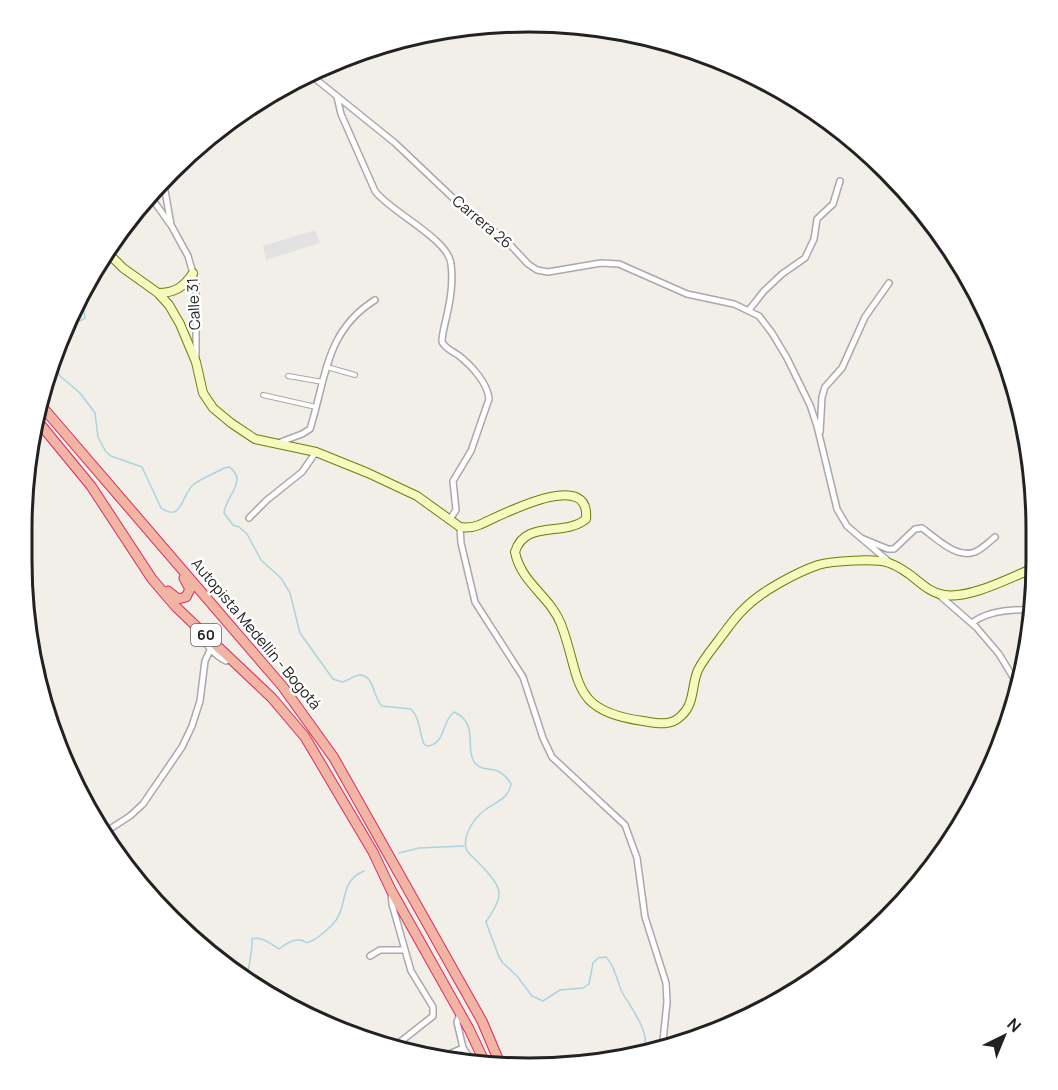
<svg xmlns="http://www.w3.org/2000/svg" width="1058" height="1090" font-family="Manrope,sans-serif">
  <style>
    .parking { fill: #e2e2e2 }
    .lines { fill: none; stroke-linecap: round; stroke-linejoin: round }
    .stream { stroke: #aad3df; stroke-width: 1.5 }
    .pedestrian-casing { stroke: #a9a9a9; stroke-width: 6 }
    .minor-casing { stroke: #a9a9a9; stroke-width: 8 }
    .secondary-casing { stroke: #707d05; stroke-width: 10 }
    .trunk-casing { stroke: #dc2a67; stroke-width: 11 }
    .pedestrian { stroke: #fff; stroke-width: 4 }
    .minor { stroke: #fff; stroke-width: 5 }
    .secondary { stroke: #f7fabf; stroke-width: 8 }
    .trunk { stroke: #f2b4a3; stroke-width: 9 }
    .labels { text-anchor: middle; stroke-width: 5; stroke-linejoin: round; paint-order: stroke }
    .shield { fill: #fff; stroke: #646464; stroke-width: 1.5 }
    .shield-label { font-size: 14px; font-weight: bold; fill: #222 }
    .street-label { font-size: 15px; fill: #222; stroke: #fff }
    .rim { fill: none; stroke: #222; stroke-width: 3 }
  </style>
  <rect width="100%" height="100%" fill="#f2efe9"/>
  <path class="parking" d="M315 230 320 243 266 260 263 246Z"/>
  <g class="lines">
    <path class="stream" d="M68 322 80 321 85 318 84 310 76 304
      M52 357 60 376 80 393 95 413 98 437 106 452 111 456 142 467 161 508C183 523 181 494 194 484 202 478 214 474 224 468L229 467C249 480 225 497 224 513L233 525 239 527 247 534 261 560 281 578 290 593 300 633 333 679 342 682C348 681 354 675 360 675 375 676 373 698 382 706L411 709C420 718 419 732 424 744L427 746C446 744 441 722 454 712 480 723 464 750 475 763 485 775 497 761 511 784 509 799 495 802 485 810 474 818 461 837 467 851 475 860 498 880 499 892 500 902 491 914 486 922L499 957 503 963 517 976 532 996 543 1001 560 990 583 988 589 984 593 963 598 958 606 957C615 966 617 981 622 992 629 1005 651 1033 644 1048L630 1053 626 1057
      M399 853 419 848 464 846
      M245 982C248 975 253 945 252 939 262 936 271 944 279 949 285 944 292 939 300 940 308 941 302 944 309 942 316 940 327 930 332 925 350 907 337 882 364 871"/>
    <g class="pedestrian-casing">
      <path id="pedestrian" d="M327 367 355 375
        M288 376 323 382
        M263 395 316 407"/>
    </g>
    <g class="minor-casing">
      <path id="minor" d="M307 72 395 143 473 217 503 237 528 264 537 270 548 272 601 263 619 264 687 294 734 304 759 316 772 333 787 358 810 405 817 426 837 509 847 526 887 560
        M337 97 341 114 375 191C389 211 449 239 451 264 453 279 451 296 448 310 446 321 442 332 442 342 446 349 452 351 458 355 470 364 488 383 489 399L471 451 453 481 456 510 450 519
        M163 179 171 225 188 256 196 284V357
        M148 193 170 224
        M749 310 764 291 782 274 805 258 814 239 817 219 833 204 840 181
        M820 432 822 397 825 387 842 368 865 317 889 283
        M278 443 302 434 310 429C326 379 325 331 375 300
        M249 518 267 500 302 472 316 452
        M460 527 461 543 475 602 523 677 543 738 552 757 625 825 637 858 645 917 666 983 667 1002 662 1051
        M861 538 888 549H894L915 529 922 528C936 538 956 559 975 552 982 549 989 542 995 537
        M938 594 976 627 999 654 1019 687
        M972 623C989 610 1013 609 1033 610
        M201 632C202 643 216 656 226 661L231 659
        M30 648C44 666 44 673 42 694
        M102 834 130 816 143 804 182 747 192 726 200 701 205 661 211 648
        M391 893 392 904 411 971 433 1007V1016L395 1046
        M370 956 380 950H405
        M460 1014 457 1022 463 1048 475 1065
        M432 1054 447 1055 463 1048"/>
    </g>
    <g class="secondary-casing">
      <path id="secondary" d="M106 251 123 268 158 293 169 305 180 324 196 362 203 393 213 408 231 423 255 439 316 452 368 473 417 496 460 527C467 528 472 528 479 525 498 517 591 466 586 519 565 537 525 519 515 552 521 583 550 596 561 624 582 680 569 711 643 721 656 723 670 727 681 716 695 704 691 686 698 670 704 658 713 648 721 637 728 628 735 617 744 609 760 592 795 573 818 565 831 561 877 558 889 563 896 565 903 570 909 574 920 582 930 593 944 595 970 599 1009 578 1034 568
        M158 293C175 293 184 287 193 273"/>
    </g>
    <g class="trunk-casing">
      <path id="trunk" d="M39 403 283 687 334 758 482 1021 501 1066
        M36 419 91 486 152 579 176 607 272 698 305 737 373 852 391 890 469 1029 486 1065
        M168 591 178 599 186 597 190 589 184 578"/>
    </g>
    <use href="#pedestrian" class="pedestrian"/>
    <use href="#minor" class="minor"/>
    <use href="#secondary" class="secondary"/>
    <use href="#trunk" class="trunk"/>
  </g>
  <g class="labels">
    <rect class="shield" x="191" y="624" width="30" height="22" rx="4.5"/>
    <g class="shield-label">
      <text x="206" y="640">60</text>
    </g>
    <g class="street-label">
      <text transform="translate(482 222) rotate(40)" y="5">Carrera 26</text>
      <text transform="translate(194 304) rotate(-93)" y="5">Calle 31</text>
      <text transform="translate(256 634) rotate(50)" y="5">Autopista Medellín - Bogotá</text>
    </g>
  </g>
  <path d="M0 0H1058V1090H0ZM529 32H529A497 497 0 0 1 1026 529V561A497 497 0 0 1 529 1058H529A497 497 0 0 1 32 561V529A497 497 0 0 1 529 32Z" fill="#fff" fill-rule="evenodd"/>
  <path class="rim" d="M529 32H529A497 497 0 0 1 1026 529V561A497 497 0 0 1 529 1058H529A497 497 0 0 1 32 561V529A497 497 0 0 1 529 32Z"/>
  <g transform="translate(1004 1036) rotate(43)" stroke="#ffffff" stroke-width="4.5" paint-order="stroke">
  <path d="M0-4.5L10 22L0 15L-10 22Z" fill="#222222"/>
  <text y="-9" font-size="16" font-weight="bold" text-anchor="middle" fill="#222222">N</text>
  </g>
</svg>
